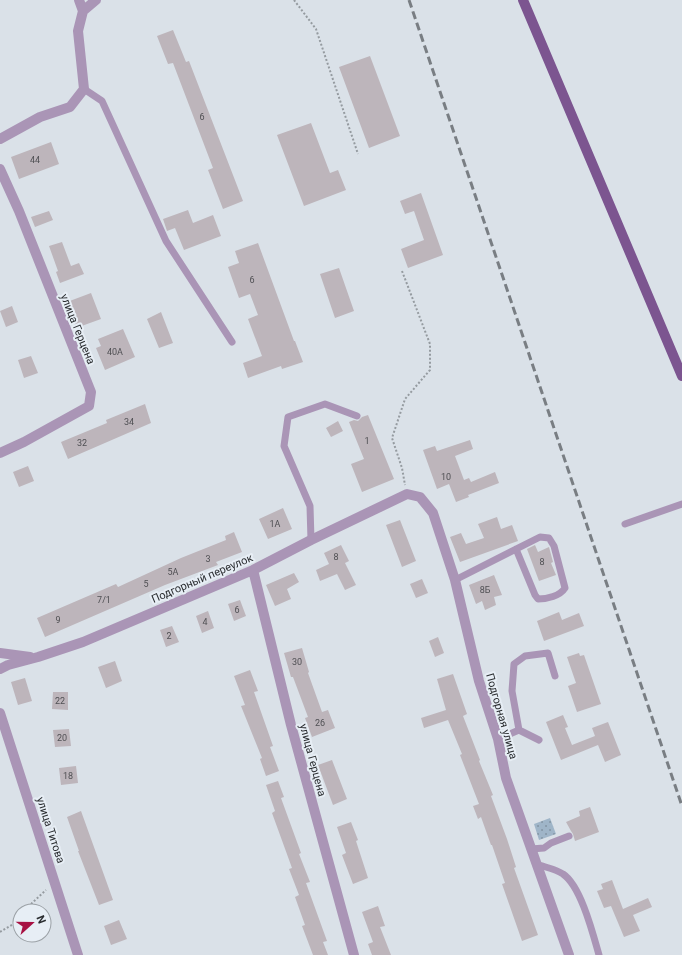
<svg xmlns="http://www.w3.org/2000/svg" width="682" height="955" font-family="Roboto,sans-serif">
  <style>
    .park { fill: url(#park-dots) }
    .building { fill: #bdb5bb }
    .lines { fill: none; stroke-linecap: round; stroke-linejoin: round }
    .path { stroke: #959ba0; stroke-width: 2; stroke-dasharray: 2 2; stroke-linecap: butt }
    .lane { stroke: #aa95b6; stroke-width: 7 }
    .street { stroke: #aa95b6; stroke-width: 10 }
    .primary { stroke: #7c5590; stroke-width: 10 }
    .rail { stroke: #797e83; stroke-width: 3; stroke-dasharray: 8 4; stroke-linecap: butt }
    .labels { text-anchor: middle; stroke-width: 4; stroke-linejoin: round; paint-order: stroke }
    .number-label { font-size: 9px; fill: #4f4f53 }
    .street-label { font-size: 11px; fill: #2a2d30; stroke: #e7eef5 }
  </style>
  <defs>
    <pattern id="park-dots" width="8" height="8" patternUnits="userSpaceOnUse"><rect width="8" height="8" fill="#9fb5c8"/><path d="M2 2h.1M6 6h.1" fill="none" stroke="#8294a3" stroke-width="1.8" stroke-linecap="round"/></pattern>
  </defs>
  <rect width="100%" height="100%" fill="#dae1e8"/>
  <path class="park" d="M550 818 556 834 539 840 534 824Z"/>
  <path class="building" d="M173 30 186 62 189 61 243 201 223 209 208 170 213 168 173 63 168 64 157 36Z
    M370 56 400 136 369 148 339 67Z
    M311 123 330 173 338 170 346 190 304 206 277 135Z
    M51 142 59 164 19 179 11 157Z
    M421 193 443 255 408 268 401 249 424 240 414 211 405 214 400 201Z
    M188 210 193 223 213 215 221 236 184 250 175 228 167 231 163 219Z
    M49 211 53 220 35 227 31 217Z
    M62 242 71 266 79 263 84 274 60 283 56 272 58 271 49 246Z
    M258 243 294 341H295L303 362 282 369 281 366 248 378 243 363 262 356 248 319 258 315 250 294 239 298 228 267 239 263 235 251Z
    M339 268 354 311 335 318 320 274Z
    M91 293 101 319 76 328 67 302Z
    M12 306 18 322 6 327 0 311Z
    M161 312 173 343 159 348 147 319Z
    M123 329 135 357 105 370 96 348 101 346 98 339Z
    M31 356 38 373 24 378 18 360Z
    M145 404 151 423 68 459 61 442 107 423 106 420Z
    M368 415 394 479 362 492 351 464 364 459 349 422 354 420 358 421 362 417Z
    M338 421 343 431 331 437 326 428Z
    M470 440 473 449 455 456 464 480 469 478 471 482 495 472 499 483 468 495 469 497 456 502 449 484 437 489 423 450 435 446 437 451Z
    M28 466 34 481 19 487 13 472Z
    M283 508 292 529 268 539 259 519Z
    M497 517 501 529 512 525 518 541 460 562 450 537 461 533 466 544 484 538 478 524Z
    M400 520 416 561 402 567 386 525Z
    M234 532 242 552 216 562 218 565 165 585 45 637 37 618 116 584 118 587 181 558 226 540 225 536Z
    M341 545 349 561 345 563 356 585 345 590 337 574 320 581 316 570 329 564 324 553Z
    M535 545 538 552 549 547 553 562 551 563 556 575 539 581 527 549Z
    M294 573 299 582 287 589 291 599 275 606 266 585Z
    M494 575 502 595 494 597 496 605 485 610 482 601 476 604 469 585Z
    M422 579 428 593 416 598 410 584Z
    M240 600 246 616 234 621 228 604Z
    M208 611 214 628 202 633 196 616Z
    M559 612 562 620 579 613 584 626 544 641 537 621Z
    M172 626 179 642 166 647 160 630Z
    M438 637 444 653 435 657 429 641Z
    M302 648 309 672 308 673 322 712 328 710 335 728 312 737 305 718 308 717 293 677H291L284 653Z
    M579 653 580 656 584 655 601 704 577 712 568 686 576 683 567 657Z
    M115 661 122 681 106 688 98 667Z
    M250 670 258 691 254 692 273 746 270 747 279 771 266 776 260 759 262 758 241 706 245 705 234 676Z
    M453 674 467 714 463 716 480 760 479 761 493 795 491 796 507 839 516 867 514 868 538 935 522 941 502 884 505 883 492 845H491L481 817 478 819 473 806 479 804 460 755 462 754 448 720 424 728 421 718 446 710 437 679Z
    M25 678 32 701 18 705 11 682Z
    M53 692H68V710L52 709Z
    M563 715 568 727 565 728 572 745 595 736 592 728 608 722 621 755 605 762 598 745 561 760 546 722Z
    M69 729 71 746 55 747 53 730Z
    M332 760 347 799 333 805 318 765Z
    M76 766 78 783 61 785 59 768Z
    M278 781 284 797 281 798 301 853 299 854 310 882 306 883 327 941 323 942 328 955H313L302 926 305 925 295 897 299 895 289 869 292 868 272 813 275 811 266 785Z
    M590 807 599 832 575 841 573 834 571 831 566 822 580 816 579 811Z
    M81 811 113 900 99 905 78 851H79L67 817Z
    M351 822 358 840 356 841 368 878 353 884 342 855 346 853 337 827Z
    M612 880 623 909 648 898 652 907 633 915 640 931 624 937 611 906 604 908 597 891 603 889 601 884Z
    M378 906 385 926 380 927 391 955H372L368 944 373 942 362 912Z
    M119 920 127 939 111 945 104 926Z"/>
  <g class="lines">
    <path class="path" d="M294 0 316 29 358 154
      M402 271 430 344V370L405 399 392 438 402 468 405 485
      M27 911 32 903 46 890
      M0 932 20 920"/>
    <path class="lane" d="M84 89 102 101 166 241 232 342
      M625 524 682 504
      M311 540 310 506 284 446 288 417 325 404 357 416
      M455 580 540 537 549 538 554 546 565 588C560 596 547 599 538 599L535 595 516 549
      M519 730 512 691 514 664 525 656 548 653 555 676
      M498 739 519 730 539 740
      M531 849 544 848 551 843 569 836
      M536 864C544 867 556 869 563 874 581 886 593 934 599 955"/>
    <path class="street" d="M79 0 83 11
      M0 139 40 117 70 107 84 89 78 31 83 11 96 0
      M0 169 19 211 91 392 89 406 24 442 0 453
      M253 570 291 725 354 955
      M0 653 30 657
      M0 669 8 665 38 657 83 642 253 570 311 540 407 494 420 497 433 513 455 580 479 681 498 739 506 778 569 955
      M0 713 78 955"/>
    <path class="primary" d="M523 0 682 376"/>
    <path class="rail" d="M409 0 682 806"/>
  </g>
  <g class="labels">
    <g class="number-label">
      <text x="202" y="120">6</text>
      <text x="35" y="163">44</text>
      <text x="252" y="283">6</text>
      <text x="115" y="355">40А</text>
      <text x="129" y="425">34</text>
      <text x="367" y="444">1</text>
      <text x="82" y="446">32</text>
      <text x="446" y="480">10</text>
      <text x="275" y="527">1А</text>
      <text x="336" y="560">8</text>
      <text x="208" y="562">3</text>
      <text x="542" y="565">8</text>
      <text x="173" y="575">5А</text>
      <text x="146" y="587">5</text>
      <text x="485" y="593">8Б</text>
      <text x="104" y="603">7/1</text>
      <text x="237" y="613">6</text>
      <text x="58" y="623">9</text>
      <text x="205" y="625">4</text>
      <text x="169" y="639">2</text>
      <text x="297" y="665">30</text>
      <text x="60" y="704">22</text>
      <text x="320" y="726">26</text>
      <text x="62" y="741">20</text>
      <text x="68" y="779">18</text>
    </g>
    <g class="street-label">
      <text transform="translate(78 329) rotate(68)" y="4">улица Герцена</text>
      <text transform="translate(202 578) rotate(-23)" y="4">Подгорный переулок</text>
      <text transform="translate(502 716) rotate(74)" y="4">Подгорная улица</text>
      <text transform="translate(313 760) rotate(75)" y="4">улица Герцена</text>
      <text transform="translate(51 830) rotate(72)" y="4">улица Титова</text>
    </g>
  </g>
  <g transform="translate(32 923) rotate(69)"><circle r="19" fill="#e7eef5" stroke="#9ba1a6"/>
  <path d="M0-3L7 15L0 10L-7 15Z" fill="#a71143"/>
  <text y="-6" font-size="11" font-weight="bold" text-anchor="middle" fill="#2a2d30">N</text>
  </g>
</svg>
